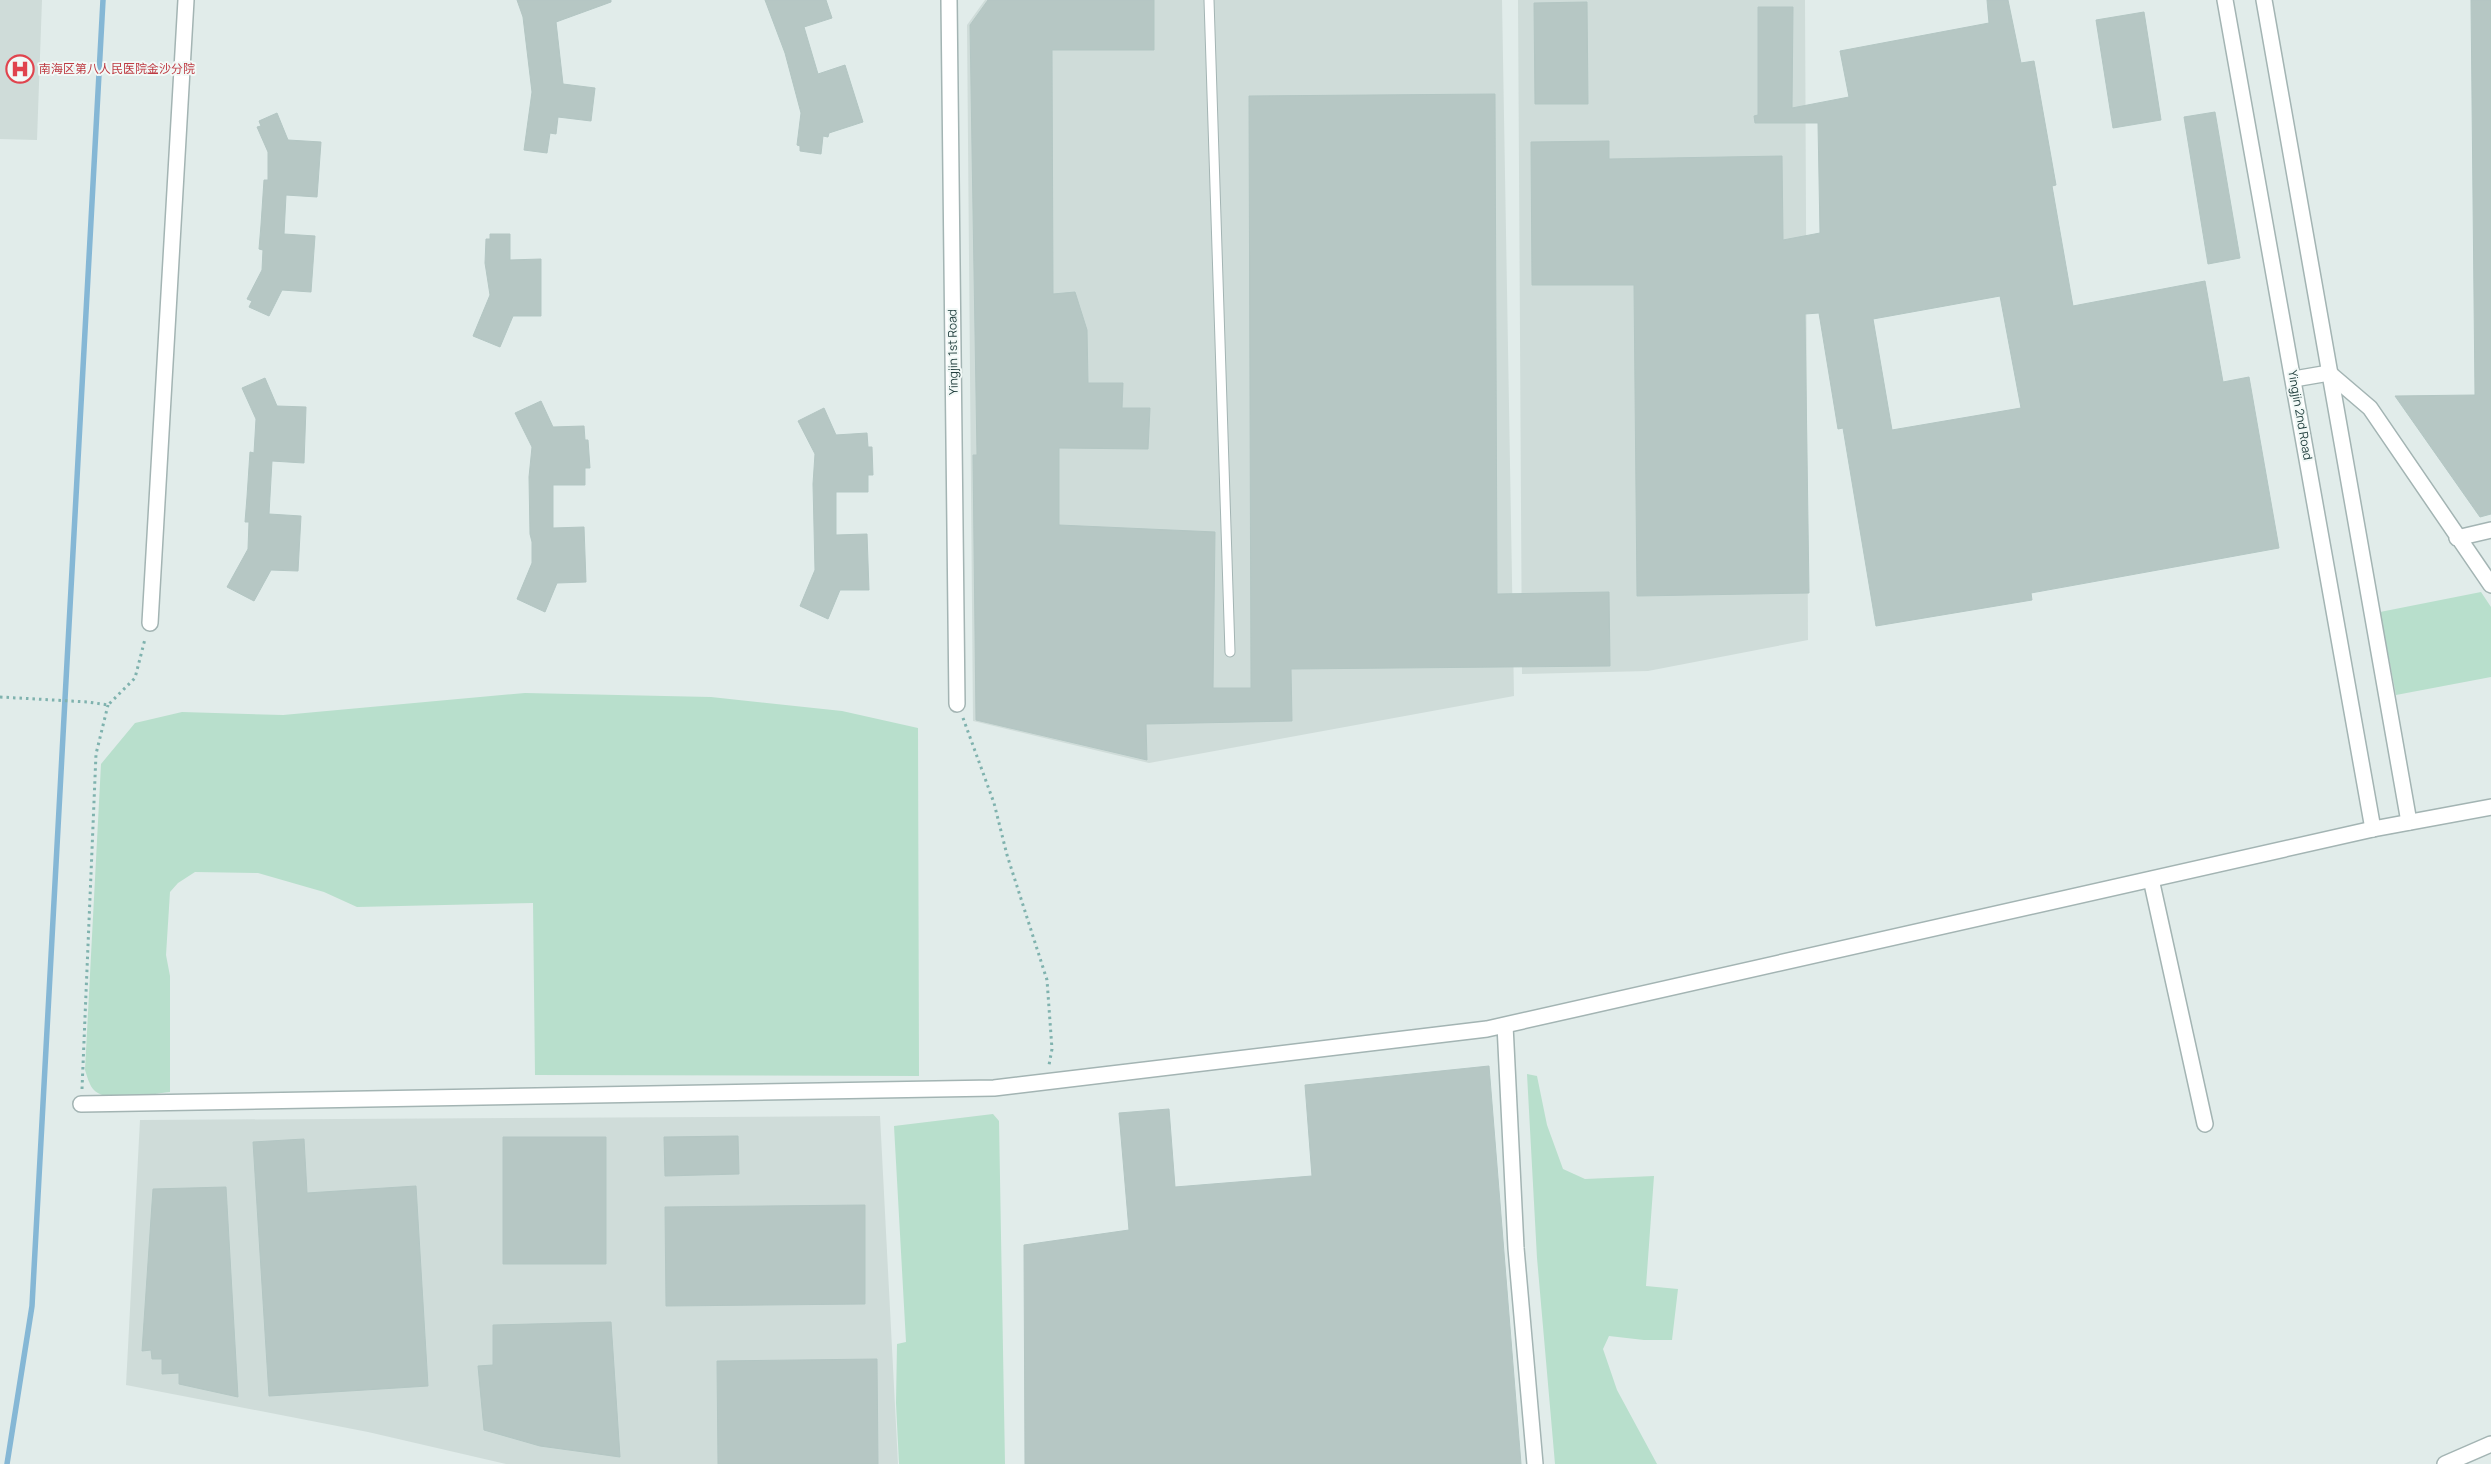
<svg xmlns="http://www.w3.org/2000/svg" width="2491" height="1464" font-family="Manrope,'Noto Sans SC',sans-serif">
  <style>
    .built { fill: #cfdcd9 }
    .green { fill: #b8dfcc }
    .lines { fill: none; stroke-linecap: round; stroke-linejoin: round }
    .stream { stroke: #85b7d5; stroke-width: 5.5 }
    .building { fill: #b6c7c4; stroke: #b3c6c3; fill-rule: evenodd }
    .service-casing { stroke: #a3b4b3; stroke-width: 11 }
    .minor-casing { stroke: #a3b4b3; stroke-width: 18 }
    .tertiary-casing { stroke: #a3b4b3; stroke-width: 18 }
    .path { stroke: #7fb2ae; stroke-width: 3; stroke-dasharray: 2.5 4; stroke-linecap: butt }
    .service { stroke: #fff; stroke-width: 9 }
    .minor { stroke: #fff; stroke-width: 15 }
    .tertiary { stroke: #fff; stroke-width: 15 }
    .labels { text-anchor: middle; stroke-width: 4; stroke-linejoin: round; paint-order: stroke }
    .health-label { font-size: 12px; fill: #be3a42; stroke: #f2f9f7; text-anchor: start }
    .street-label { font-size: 12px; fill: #203e3d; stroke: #f2f9f7 }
  </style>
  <rect width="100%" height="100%" fill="#e1ecea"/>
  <path class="built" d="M0 0H42L37 140 0 139Z
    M985 0H1502L1514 696 1149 763 973 721 967 25Z
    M1518 0H1805L1808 640 1648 671 1522 674Z
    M880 1116 898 1464H506L368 1432 126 1385 140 1120Z"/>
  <path class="green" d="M2481 592 2491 607V677L2396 695 2380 612Z
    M525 693 711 697 842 711 918 728 919 1076 535 1075 533 903 357 907 324 892 258 873 195 872 178 883 170 892 166 955 170 976V1092C151 1094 106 1105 93 1089 89 1084 87 1076 85 1070L101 764 135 723 182 712 283 715Z
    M1527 1074 1537 1076 1547 1125 1563 1169 1585 1179 1654 1176 1646 1286 1678 1289 1672 1340H1644L1609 1336 1603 1349 1617 1390 1657 1464H1555L1537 1258Z
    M993 1114 999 1121 1005 1464H899L896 1403 897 1344 906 1342 894 1126Z"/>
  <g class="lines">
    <path class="stream" d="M7 1464 32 1306 103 0"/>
  </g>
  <path class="building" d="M517 0H611V2L556 22 563 84 595 88 591 121 558 117 556 134 550 133 547 153 524 150 532 92 523 17Z
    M765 0H826L832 18 804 27 818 74 845 65 863 122 829 133 828 137 823 136 821 154 800 151V146L797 145 801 113 785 53Z
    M988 0H1154V50H1052L1053 294 1075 292 1087 330 1088 383H1123L1122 408H1150L1148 449 1059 448V525L1215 532 1213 688H1251L1249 96 1495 94 1497 594 1609 592 1610 666 1291 669 1292 721 1146 724 1147 760 976 720 973 455H977L970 25Z
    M1987 0H2008L2021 63 2034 61 2056 185 2052 186 2073 306 2205 281 2223 382 2249 377 2279 548 2031 593 2032 600 1876 626 1843 428 1838 429 1819 313 1805 314 1809 593 1637 596 1634 285H1532L1531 142 1609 141V159L1782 156 1783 240 1820 233 1818 123H1755L1754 116 1758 115V7H1793L1792 108 1849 97 1840 51 1989 23ZM2000 296 2021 408 1892 430 1873 319Z
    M2471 0H2491V514L2480 517 2395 396 2475 395Z
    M1587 2 1588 104H1535L1534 3Z
    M2144 12 2161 120 2113 128 2096 20Z
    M2215 112 2240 258 2208 264 2184 117Z
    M277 113 288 140 321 142 317 197 286 195 284 234 315 236 311 292 282 290 269 316 249 307 252 301 247 299 262 270 263 250 259 249 261 225 264 180H268V152L257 127 261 126 259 121Z
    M490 234H510V260L541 259V316H513L500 347 473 336 490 295 485 263 486 239H490Z
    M265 378 277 406 306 407 304 463 272 461 269 514 301 516 298 571 271 570 254 601 227 587 248 549 249 522H245L247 497 250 452 254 453 256 419 242 388Z
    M541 401 553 427 584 426 585 440H588L590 468H585V485H553V528L584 527 586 582 557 583 545 612 517 599 532 563V542L530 534 529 477 532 447 515 413Z
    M824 408 836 435 867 433 868 447H872L873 475H868V492H836V535L867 534 869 590H840L828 619 800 606 815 570 813 484 815 454 798 421Z
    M1489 1066 1521 1464H1025L1024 1245 1129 1230 1119 1113 1169 1109 1175 1187 1312 1176 1305 1085Z
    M738 1136 739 1174 665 1176 664 1137Z
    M503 1137H606V1264H503Z
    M304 1139 307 1193 416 1186 428 1386 269 1396 253 1142Z
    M226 1187 238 1397 179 1384V1373L162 1374V1359H152L151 1350 142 1351 153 1189Z
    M865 1205V1304L666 1306 665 1207Z
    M611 1322 620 1457 540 1446 484 1430 478 1366 493 1365V1325Z
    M877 1359 878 1464H718L717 1361Z"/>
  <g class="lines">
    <g class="service-casing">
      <path id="service" d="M1209 0 1230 652"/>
    </g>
    <g class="minor-casing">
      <path id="minor" d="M949 0 957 704
        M2294 379 2329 373 2370 408 2491 585
        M2457 538 2491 530
        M150 623 186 0
        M2151 879 2205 1124
        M1505 1025 1516 1248 1535 1464
        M81 1104 994 1088 1487 1029 2373 829 2491 807
        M2445 1464 2491 1444"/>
    </g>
    <g class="tertiary-casing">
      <path id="tertiary" d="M2225 0 2373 829
        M2264 0 2409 822"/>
    </g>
    <path class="path" d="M0 697 88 702 108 705 135 678 145 639
      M963 718 994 803 1007 855 1047 980 1052 1049 1049 1065
      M82 1089 96 754 108 705"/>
    <use href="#service" class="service"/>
    <use href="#minor" class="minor"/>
    <use href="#tertiary" class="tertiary"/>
  </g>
  <defs>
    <g id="hospital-ring" transform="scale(1.4375)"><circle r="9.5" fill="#f2f9f7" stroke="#e0444e" stroke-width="1.5"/><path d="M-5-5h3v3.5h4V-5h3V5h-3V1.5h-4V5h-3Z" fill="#e0444e"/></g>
  </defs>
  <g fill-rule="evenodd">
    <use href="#hospital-ring" x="20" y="69"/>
  </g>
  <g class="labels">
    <g class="health-label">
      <text x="39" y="73">南海区第八人民医院金沙分院</text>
    </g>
    <g class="street-label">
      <text transform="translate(953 352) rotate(-91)" y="4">Yingjin 1st Road</text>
      <text transform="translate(2300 415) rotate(80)" y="4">Yingjin 2nd Road</text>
    </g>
  </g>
</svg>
